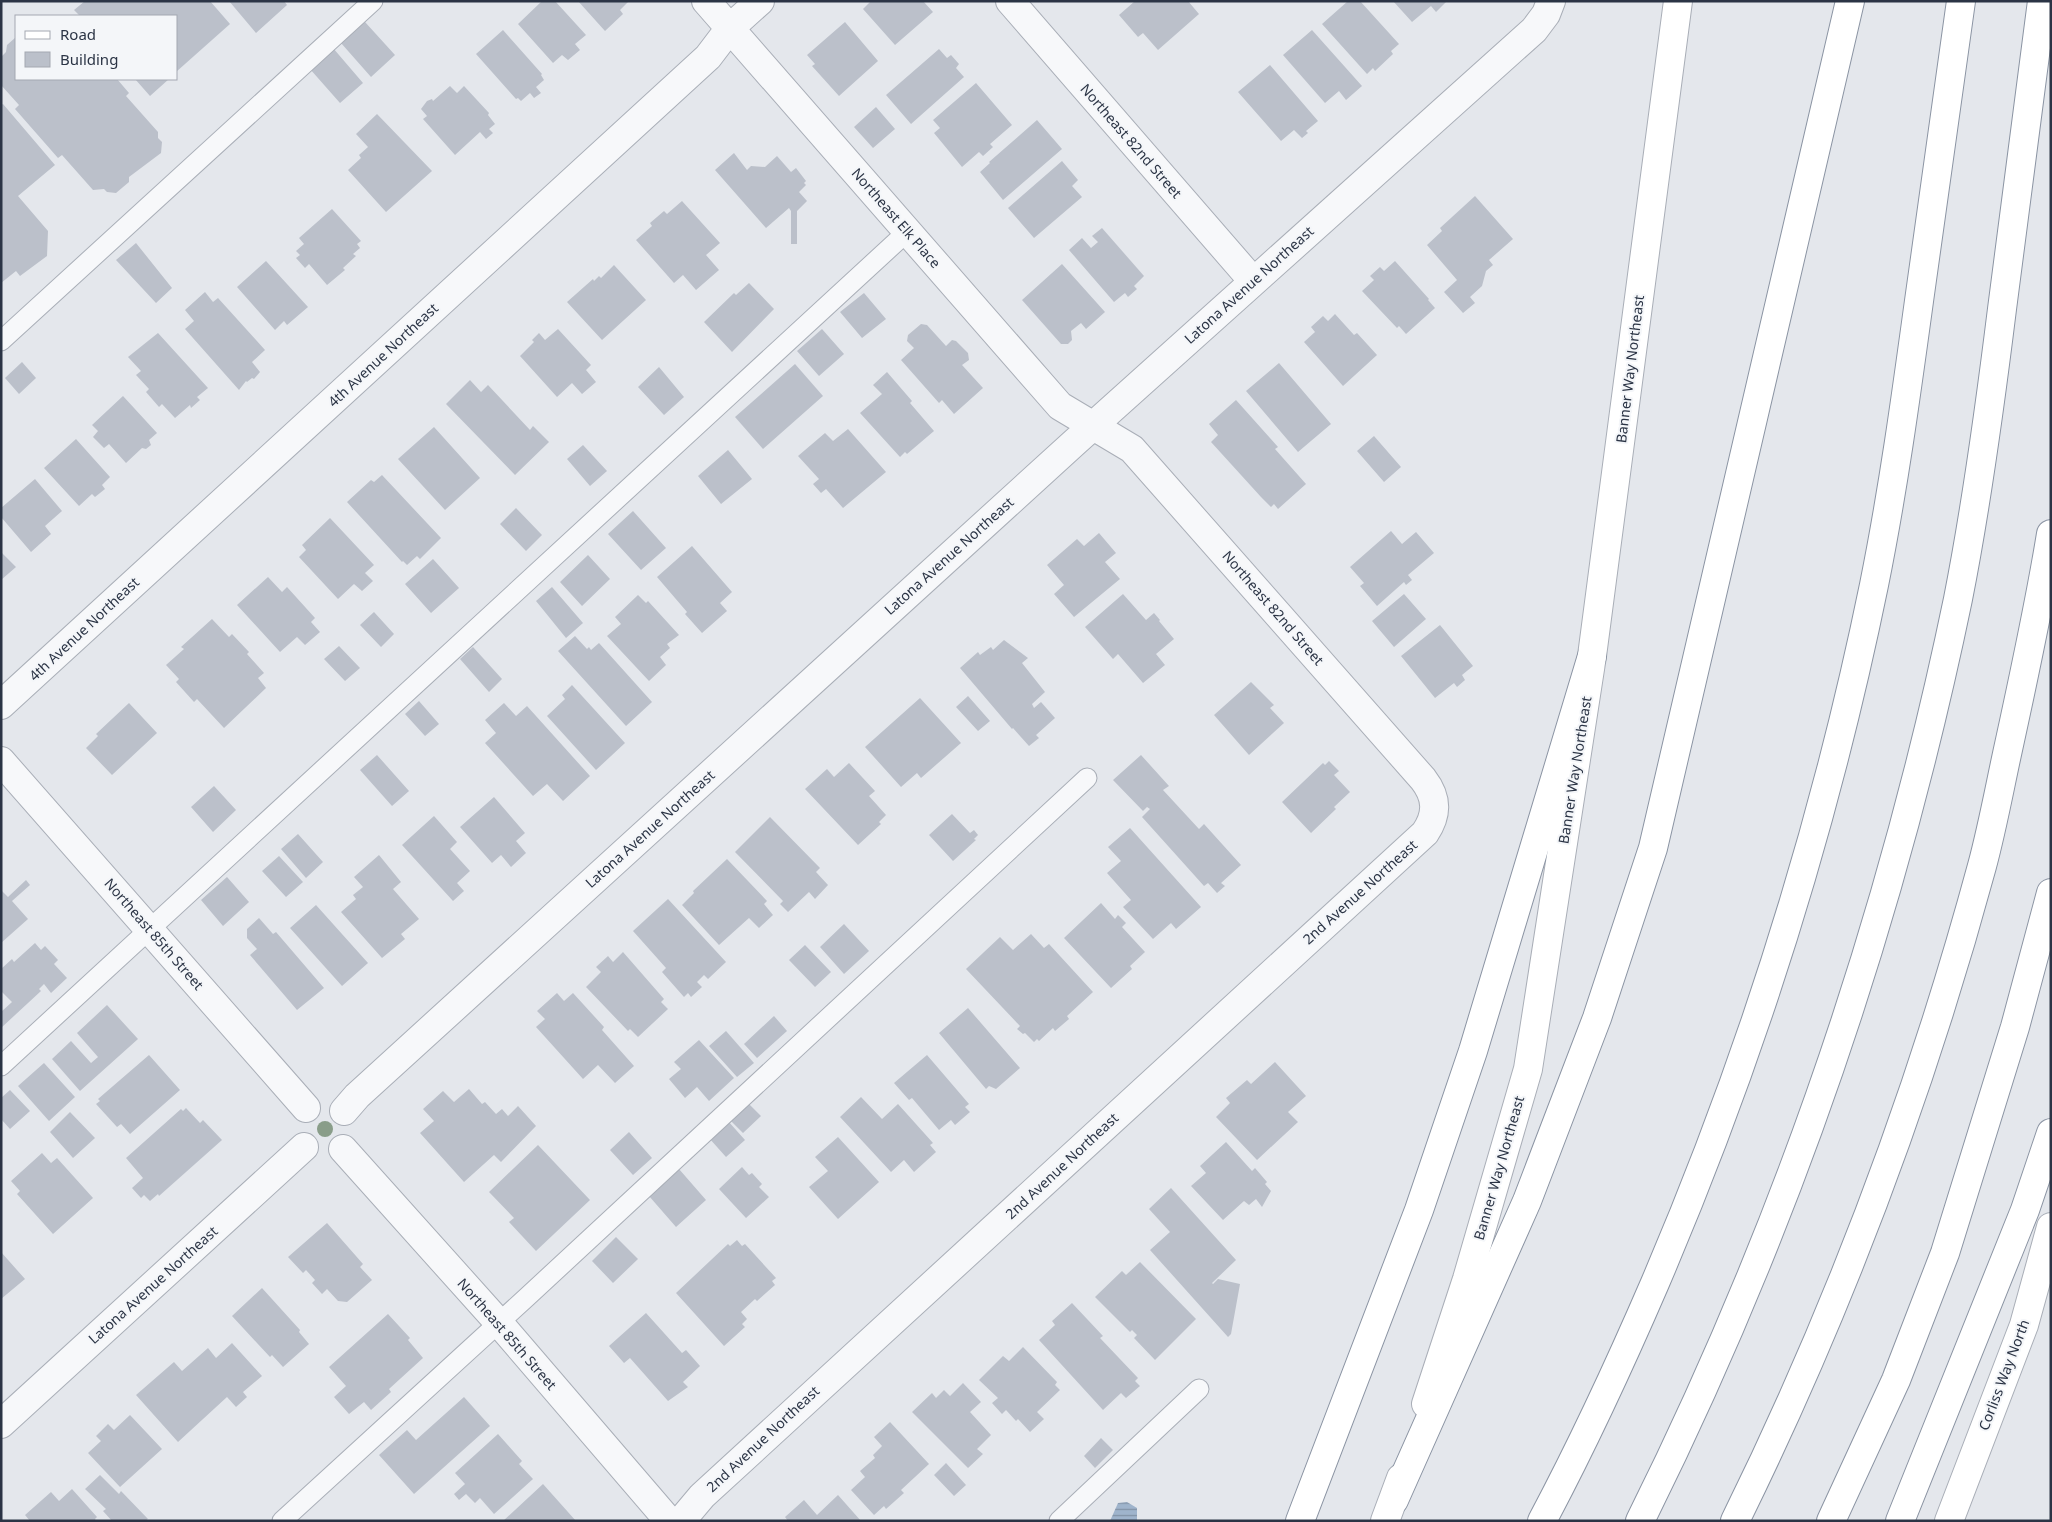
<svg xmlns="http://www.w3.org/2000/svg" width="2052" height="1522" font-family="'Noto Sans',sans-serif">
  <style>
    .water { fill: url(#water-rules) }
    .building { fill: #bbc0ca }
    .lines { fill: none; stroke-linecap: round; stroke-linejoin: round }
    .lane-casing { stroke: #a9aeb7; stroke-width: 21 }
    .street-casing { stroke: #a9aeb7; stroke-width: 30 }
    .secondary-casing { stroke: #a9aeb7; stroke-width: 30 }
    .highway-casing { stroke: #8b94a3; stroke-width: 30 }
    .lane { stroke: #f7f8fa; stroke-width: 19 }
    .street { stroke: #f7f8fa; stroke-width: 28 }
    .secondary { stroke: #fff; stroke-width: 28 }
    .highway { stroke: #fff; stroke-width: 28 }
    .tree { fill: #899d89 }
    .labels { text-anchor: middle; stroke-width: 4; stroke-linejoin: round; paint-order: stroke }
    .street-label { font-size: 14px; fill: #2b3445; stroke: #f4f6f9 }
  </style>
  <defs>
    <pattern id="water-rules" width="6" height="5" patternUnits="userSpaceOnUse" patternTransform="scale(1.25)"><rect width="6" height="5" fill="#9fb4cc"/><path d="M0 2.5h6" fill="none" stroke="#8293a7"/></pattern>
  </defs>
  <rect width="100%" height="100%" fill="#e4e7ec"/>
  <path class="water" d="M1127 1502 1137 1508V1521H1110L1118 1503Z"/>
  <path class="building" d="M85 1H210L230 24 176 72V16H80L74 10Z
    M229 1H284L287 5 256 33Z
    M542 1H555L586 35 575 44 580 50 568 60 562 55 553 63 518 24Z
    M578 1H629L620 10 623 14 605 31Z
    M871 1H923L933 12 895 45 863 9Z
    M1135 1H1188L1199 14 1158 50 1143 33 1138 37 1119 15Z
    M1348 1H1360L1399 44 1391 51 1393 54 1375 71 1373 68 1367 74 1322 24Z
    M1393 1H1447L1436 12 1431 6 1412 22Z
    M365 22 395 55 371 77 341 43Z
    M845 22 878 61 839 96 812 66 815 64 807 55Z
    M503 30 542 74 541 75 544 80 536 87 541 93 534 98 530 93 521 101 518 98 516 99 476 54Z
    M1312 30 1362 86 1346 100 1339 91 1325 103 1283 55Z
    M16 37V79H117L129 93 126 96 158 132V138L162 142 161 153 129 177V182L116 193 107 192 104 189 93 190 62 155 58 158 15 109 19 105 1 85V57L6 52 7 45Z
    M333 48 363 83 340 103 310 69Z
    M939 49 947 58 951 55 959 64 956 68 964 77 911 124 886 95Z
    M1270 65 1318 121 1306 131 1308 133 1302 138 1294 130 1281 141 1238 92Z
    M135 79H169L150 96Z
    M976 83 1012 125 990 144 993 147 983 156 979 152 962 167 934 133 940 128 933 120Z
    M450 86 457 93 464 86 489 113 488 115 495 124 489 129 493 133 486 139 480 132 455 155 423 119 427 116 421 109 427 101 432 99 433 101Z
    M3 104 55 165 18 196 48 231 47 256 20 276 16 271 1 283V105Z
    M876 107 895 129 873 148 854 127Z
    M377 114 432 171 386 212 348 170 361 158 359 155 368 147 356 134Z
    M1037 120 1062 149 1003 200 980 172 990 163 989 162Z
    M734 153 747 170 751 166 765 167 777 156 791 172 796 168 806 181 804 183 806 185 799 192 807 201 797 211V244H791V211L789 208 766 228 715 170Z
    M1062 161 1078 180 1072 186 1082 197 1034 238 1008 208Z
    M1475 196 1513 239 1489 260 1493 265 1486 271 1482 286 1470 297 1475 303 1463 313 1444 292 1457 280 1427 245 1442 231 1440 228Z
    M682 201 720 243 706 255 719 270 696 290 683 275 674 283 636 240 652 226 650 223 664 211 667 214Z
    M332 209 361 241 357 244 360 248 353 254 356 256 343 268 345 270 327 285 309 264 305 268 296 258 300 255 296 251 304 244 299 238Z
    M1102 228 1144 276 1134 286 1137 289 1128 297 1125 293 1114 302 1069 250 1082 238 1091 248 1098 242 1092 236Z
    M136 243 172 288 156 303 116 260Z
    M266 261 308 307 287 325 284 321 275 330 237 287Z
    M1395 261 1429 299 1428 300 1435 308 1406 334 1399 326 1397 328 1362 291 1374 280 1370 276 1380 267 1384 271Z
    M1062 264 1105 312 1086 329 1081 323 1071 331 1072 340 1068 344H1061L1022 300Z
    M614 265 646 300 602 340 567 302 593 279 594 281 599 276 601 278Z
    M749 283 774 309 732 352 704 322 734 293 736 295Z
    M205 292 213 302 218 298 265 350 252 362 260 372 254 379 252 378 247 382 246 381 239 390 185 329 194 321 185 310Z
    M864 293 886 319 862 338 840 312Z
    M1335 314 1354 335 1357 333 1377 355 1343 386 1304 342 1315 332 1311 327 1323 316 1328 321Z
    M921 324 927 325 946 346 952 340 956 341 968 353 969 360 962 365 983 388 954 414 942 400 939 403 901 360 914 348 907 341 908 335Z
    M558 329 591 365 586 370 596 382 582 394 572 383 557 397 520 356 534 342 532 340 539 333 545 340Z
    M822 329 844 354 819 376 797 351Z
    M158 333 208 388 197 397 200 400 191 408 190 405 175 418 162 404 159 407 146 392 149 389 136 375 141 371 128 357Z
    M22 362 36 378 19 394 5 378Z
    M1279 363 1331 424 1298 452 1246 391Z
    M795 364 823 396 763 449 735 417Z
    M659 367 684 397 664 415 638 387Z
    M887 372 912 401 910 403 934 431 907 454 905 452 900 457 860 413 882 394 873 385Z
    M470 380 481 392 488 385 530 430 533 426 549 442 515 475 446 404Z
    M123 396 157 433 149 440 151 445 146 449 142 448 126 463 109 444 104 448 93 437 98 431 92 425Z
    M1236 400 1278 447 1275 449 1306 484 1278 509 1274 504 1271 507 1261 497 1211 442 1218 435 1209 424Z
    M434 427 480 478 445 510 398 459Z
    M848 429 886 472 843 508 826 489 821 493 813 484 819 479 798 456 825 433 833 441Z
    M1374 436 1401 467 1384 482 1357 451Z
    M76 439 110 477 102 485 105 489 95 497 92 494 79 506 44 468Z
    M583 445 607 471 590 486 567 459Z
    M728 450 752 479 721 504 698 476Z
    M382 475 441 538 420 559 417 556 407 565 403 561 402 562 347 502 371 480 374 482Z
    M35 479 62 511 45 526 51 534 31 552 1 517V508Z
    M516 508 542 535 526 551 500 524Z
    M633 511 666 548 641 570 608 534Z
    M330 518 374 565 365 573 373 581 362 591 354 584 338 599 299 557 306 550 302 545Z
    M1391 531 1402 544 1416 532 1434 553 1408 575 1412 580 1406 585 1404 582 1377 606 1360 586 1364 583 1350 567Z
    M1099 533 1116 553 1105 562 1120 579 1074 617 1054 594 1064 585 1047 565 1077 539 1084 546Z
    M692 546 732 592 720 603 727 611 702 633 685 614 687 612 657 577Z
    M2 553 16 567 1 580V554Z
    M588 555 610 579 582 606 560 582Z
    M433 559 459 588 431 613 405 584Z
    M268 577 282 592 287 587 315 618 311 622 320 632 305 645 297 637 280 652 237 605Z
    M552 587 583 623 566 638 536 601Z
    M1123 594 1146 620 1154 613 1160 620 1159 621 1174 639 1156 654 1165 665 1143 683 1118 654 1113 659 1085 627Z
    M1404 594 1426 619 1394 647 1372 621Z
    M638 595 646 603 648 601 679 635 667 644 670 648 660 657 666 665 649 681 607 636 621 624 615 617Z
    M374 612 394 634 381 647 360 625Z
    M212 619 229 637 232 634 249 652 247 654 264 673 258 678 266 688 224 728 197 699 194 702 176 682 179 679 166 665 184 649 181 647Z
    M1440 625 1473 666 1462 675 1465 680 1457 687 1454 683 1435 698 1401 656Z
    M575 636 587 649 589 647 591 650 599 643 652 702 626 726 558 651Z
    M1004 640 1028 658 1022 663 1045 692 1032 704 1034 708 1041 702 1055 718 1036 735 1039 738 1029 746 1013 728 1012 729 960 668 978 652 980 655 991 647 993 650Z
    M339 646 360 668 345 681 324 659Z
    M473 647 502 679 489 692 460 659Z
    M1251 682 1274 705 1270 708 1284 723 1249 755 1214 715Z
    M572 685 625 743 596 770 547 716 565 699 562 695Z
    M968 696 990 721 978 731 956 707Z
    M920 698 961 743 921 778 917 773 901 787 865 747Z
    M419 701 439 724 425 736 405 714Z
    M129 703 157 733 112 775 86 748 98 736 96 734Z
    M504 703 516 716 527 706 590 776 563 801 547 784 533 796 485 743 496 733 485 720Z
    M377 755 409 791 392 806 360 770Z
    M1141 755 1169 786 1163 790 1199 829 1204 824 1241 865 1221 883 1225 886 1217 893 1208 883 1204 886 1142 817 1150 809 1147 807 1143 811 1113 780Z
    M1329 761 1339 771 1334 775 1350 792 1334 807 1336 809 1311 833 1282 802 1323 763 1325 765Z
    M849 763 875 791 869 796 886 815 879 822 881 824 858 845 805 789 827 769 834 777Z
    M214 786 236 810 213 832 191 807Z
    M494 797 525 833 516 841 526 853 511 867 501 855 492 863 460 827Z
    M952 814 970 833 974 830 978 835 974 839 976 840 953 861 929 835Z
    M434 816 457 842 450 849 470 871 457 883 464 891 453 901 402 845Z
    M770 817 820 868 816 872 828 885 815 899 809 892 788 912 780 904 783 901 735 852Z
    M1130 828 1201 907 1176 929 1171 923 1153 939 1123 907 1131 900 1107 873 1121 861 1108 847Z
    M298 834 323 862 306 878 281 849Z
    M379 855 401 882 393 889 419 919 401 934 405 939 382 958 341 912 356 899 353 895 363 887 354 877Z
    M279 856 303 882 286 897 262 871Z
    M727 859 767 901 764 904 773 915 759 928 749 918 719 945 682 905 694 893 693 891Z
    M227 877 249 902 223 926 201 900Z
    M26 880 30 885 12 901 28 919 1 943V890L8 897Z
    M668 899 726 962 708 979 704 975 697 982 702 987 691 997 688 993 684 997 662 972 666 968 633 931Z
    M1101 903 1115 919 1118 915 1126 923 1122 927 1145 952 1130 966 1132 969 1111 988 1064 938Z
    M316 905 368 963 342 986 290 928Z
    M259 918 273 934 276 932 324 988 297 1010 250 955 257 949 247 938V929Z
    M844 924 869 951 844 974 820 947Z
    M1031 934 1044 948 1049 944 1093 992 1067 1016 1069 1019 1055 1031 1053 1028 1039 1041 1037 1039 1034 1042 1025 1033 1023 1034 1017 1029 1020 1026 966 969 1000 937 1013 950Z
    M35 943 41 950 45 946 58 960 54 964 67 978 51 993 44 984 39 989 41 991 1 1028V1012L12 1002 1 991V969L12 959 14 962Z
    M805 945 831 972 815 987 789 960Z
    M623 952 664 999 661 1002 668 1009 638 1037 630 1029 628 1031 586 987 601 972 596 967 608 956 613 962Z
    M557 993 564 1001 573 993 604 1027 602 1030 634 1066 615 1083 598 1065 583 1079 536 1027 545 1019 537 1011Z
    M107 1005 138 1039 80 1091 52 1059 71 1041 91 1063 98 1057 77 1033Z
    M968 1008 1020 1068 996 1089 989 1086 986 1089 939 1033Z
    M774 1016 787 1031 757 1058 744 1044Z
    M726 1031 754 1063 737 1077 709 1046Z
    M699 1040 734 1078 709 1101 697 1087 685 1098 669 1079 681 1069 674 1062Z
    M149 1055 180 1090 130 1134 121 1124 117 1127 96 1104 100 1101 98 1099Z
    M927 1055 969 1104 965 1107 970 1112 955 1125 951 1120 939 1130 912 1098 909 1100 894 1083Z
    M1275 1062 1306 1096 1288 1112 1298 1122 1257 1160 1216 1117 1230 1103 1226 1098 1247 1080 1251 1084Z
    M44 1063 75 1097 49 1121 18 1086Z
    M469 1089 482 1104 485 1102 496 1114 502 1109 508 1116 518 1106 536 1126 501 1162 494 1155 464 1182 420 1133 434 1121 423 1109 443 1091 454 1102Z
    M10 1090 30 1111 10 1129 1 1119V1098Z
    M861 1097 882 1119 898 1104 933 1143 930 1145 936 1152 914 1172 904 1160 891 1172 840 1117Z
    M747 1102 761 1116 743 1133 730 1120Z
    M186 1108 200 1123 203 1120 222 1140 159 1196 158 1194 150 1201 144 1195 141 1198 132 1188 143 1178 126 1158 181 1109 183 1111Z
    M70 1112 95 1138 73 1158 50 1132Z
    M728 1121 745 1140 726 1157 709 1138Z
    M629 1132 652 1158 633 1175 610 1150Z
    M838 1137 879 1182 838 1219 809 1187 828 1171 815 1157Z
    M1226 1142 1252 1171 1255 1168 1267 1182 1265 1184 1271 1191 1262 1207 1256 1199 1249 1205 1244 1201 1223 1220 1191 1186 1206 1173 1200 1166Z
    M538 1145 590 1200 536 1251 509 1222 514 1218 489 1192Z
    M42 1153 51 1163 57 1158 93 1198 53 1234 17 1194 20 1191 11 1181Z
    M742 1167 749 1175 752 1173 762 1184 759 1187 769 1197 746 1218 719 1189Z
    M679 1169 706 1200 676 1227 649 1196Z
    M1171 1188 1236 1260 1212 1283 1213 1284 1218 1279 1240 1284 1231 1334 1228 1337 1150 1250 1170 1232 1149 1209Z
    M327 1223 363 1264 360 1267 372 1280 347 1302 338 1301 327 1289 322 1294 312 1283 315 1280 306 1270 303 1273 288 1257Z
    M616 1237 638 1259 613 1283 592 1261Z
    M737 1240 742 1246 745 1244 776 1278 772 1281 775 1285 757 1301 755 1299 741 1312 747 1319 742 1324 745 1327 724 1346 676 1293 728 1244 730 1246Z
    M1 1252 25 1279 1 1299Z
    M1140 1262 1196 1319 1155 1360 1134 1338 1137 1335 1132 1330 1130 1332 1095 1297 1122 1271 1126 1275Z
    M262 1288 300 1330 299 1332 309 1344 283 1367 272 1355 270 1357 232 1316Z
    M1072 1303 1103 1336 1100 1338 1138 1378 1135 1381 1140 1386 1126 1398 1121 1393 1103 1410 1039 1340 1055 1325 1052 1321Z
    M646 1313 682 1353 686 1350 700 1366 683 1382 688 1387 668 1401 630 1358 624 1363 609 1346Z
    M388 1314 410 1338 408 1340 423 1358 389 1389 391 1392 371 1410 364 1402 349 1414 334 1397 346 1386 329 1367Z
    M232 1343 262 1376 243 1392 247 1397 236 1407 227 1397 178 1442 136 1395 174 1362 182 1371 208 1348 216 1358Z
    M1023 1347 1057 1382 1055 1385 1060 1390 1037 1412 1044 1419 1030 1432 1018 1419 1016 1421 1006 1410 1002 1414 992 1403 998 1398 979 1380 1003 1356 1009 1361Z
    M963 1383 981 1402 970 1412 991 1435 977 1449 983 1454 968 1468 912 1412 932 1393 936 1398 944 1390 950 1396Z
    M464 1397 490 1426 414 1494 379 1455 407 1430 416 1440Z
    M130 1415 162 1449 120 1487 88 1453 101 1441 96 1436 108 1424 114 1430Z
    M890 1422 929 1464 901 1490 904 1493 886 1509 884 1506 874 1515 851 1490 865 1477 860 1471 875 1458 873 1455 882 1446 874 1437Z
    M498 1434 522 1461 519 1464 533 1479 494 1514 480 1498 475 1503 466 1494 459 1500 454 1494 465 1484 455 1473Z
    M1101 1438 1113 1450 1095 1468 1084 1456Z
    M946 1463 966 1485 954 1496 934 1475Z
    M100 1475 119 1494 121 1491 148 1519 145 1521H112L103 1511 106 1509 85 1489Z
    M543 1484 576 1521H503Z
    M72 1489 97 1517 95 1519 96 1521H30L25 1515 51 1492 59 1501Z
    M838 1495 861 1521H788L785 1517 804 1500 817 1515Z"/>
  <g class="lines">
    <g class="lane-casing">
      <path id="lane" d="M1 341 373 1
        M1 1066 908 231
        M282 1521 527 1297 1087 778
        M1059 1521 1199 1389"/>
    </g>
    <g class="street-casing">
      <path id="street" d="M1010 1 1253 281
        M1 705 708 57 730 28 760 1
        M1 761 306 1108
        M344 1111 357 1096 1075 442 1534 30 1546 14 1551 1
        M343 1149 499 1323 669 1521
        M1 1424 304 1147
        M681 1521 702 1496 1425 833C1438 814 1437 797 1423 779L1132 449 1060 406 706 1"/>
    </g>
    <g class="secondary-casing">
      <path id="secondary" d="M1426 1404 1467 1279 1528 1069 1592 656 1678 1
        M1385 1521 1401 1478
        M1949 1521 2024 1325 2051 1227"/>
    </g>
    <g class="highway-casing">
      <path id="highway" d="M1394 1500 1527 1201 1597 1018 1653 848 1850 1
        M1300 1521 1419 1210 1473 1051 1592 656
        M1542 1521C1583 1444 1620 1364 1655 1283 1751 1059 1825 824 1874 585 1893 491 1906 396 1919 301 1933 201 1947 101 1961 1
        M1640 1521C1787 1226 1891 922 1958 599 1977 503 1990 406 2002 309 2015 206 2029 104 2042 1
        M1735 1521C1838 1312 1921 1091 1982 866 1992 829 1999 791 2007 754 2023 681 2039 608 2051 534
        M1831 1521 1896 1380 1945 1253 2015 1027 2051 893
        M1900 1521 2025 1210 2051 1133"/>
    </g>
    <use href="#lane" class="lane"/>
    <use href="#street" class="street"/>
    <use href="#secondary" class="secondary"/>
    <use href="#highway" class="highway"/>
  </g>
  <circle class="tree" cx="325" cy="1129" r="8"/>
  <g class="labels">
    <g class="street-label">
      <text transform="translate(1131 141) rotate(49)" y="5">Northeast 82nd Street</text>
      <text transform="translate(896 218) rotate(49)" y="5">Northeast Elk Place</text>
      <text transform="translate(1249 285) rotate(-42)" y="5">Latona Avenue Northeast</text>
      <text transform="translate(383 355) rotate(-43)" y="5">4th Avenue Northeast</text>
      <text transform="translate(1630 369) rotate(-83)" y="5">Banner Way Northeast</text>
      <text transform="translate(949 556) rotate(-42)" y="5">Latona Avenue Northeast</text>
      <text transform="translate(1273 608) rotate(49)" y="5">Northeast 82nd Street</text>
      <text transform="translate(84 629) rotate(-43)" y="5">4th Avenue Northeast</text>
      <text transform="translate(1575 770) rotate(-81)" y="5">Banner Way Northeast</text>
      <text transform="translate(650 829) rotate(-42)" y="5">Latona Avenue Northeast</text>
      <text transform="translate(1360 892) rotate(-42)" y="5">2nd Avenue Northeast</text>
      <text transform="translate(154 934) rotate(49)" y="5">Northeast 85th Street</text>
      <text transform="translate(1062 1166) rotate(-43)" y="5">2nd Avenue Northeast</text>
      <text transform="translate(1499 1168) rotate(-74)" y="5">Banner Way Northeast</text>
      <text transform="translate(153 1285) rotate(-42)" y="5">Latona Avenue Northeast</text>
      <text transform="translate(507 1334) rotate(49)" y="5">Northeast 85th Street</text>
      <text transform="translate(2004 1375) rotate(-69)" y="5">Corliss Way North</text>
      <text transform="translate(763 1439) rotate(-43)" y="5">2nd Avenue Northeast</text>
    </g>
  </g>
  <rect width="2052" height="1522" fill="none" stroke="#2b3445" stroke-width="5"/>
  <rect x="15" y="15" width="162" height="65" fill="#f4f6f9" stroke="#a4a8b1"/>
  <rect x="25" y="31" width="25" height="8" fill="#ffffff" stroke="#a4a8b1"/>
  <text x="60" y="40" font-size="15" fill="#2b3445">Road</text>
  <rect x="25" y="52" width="25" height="15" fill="#bbc0ca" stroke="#a4a8b1"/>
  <text x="60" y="65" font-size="15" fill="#2b3445">Building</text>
</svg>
